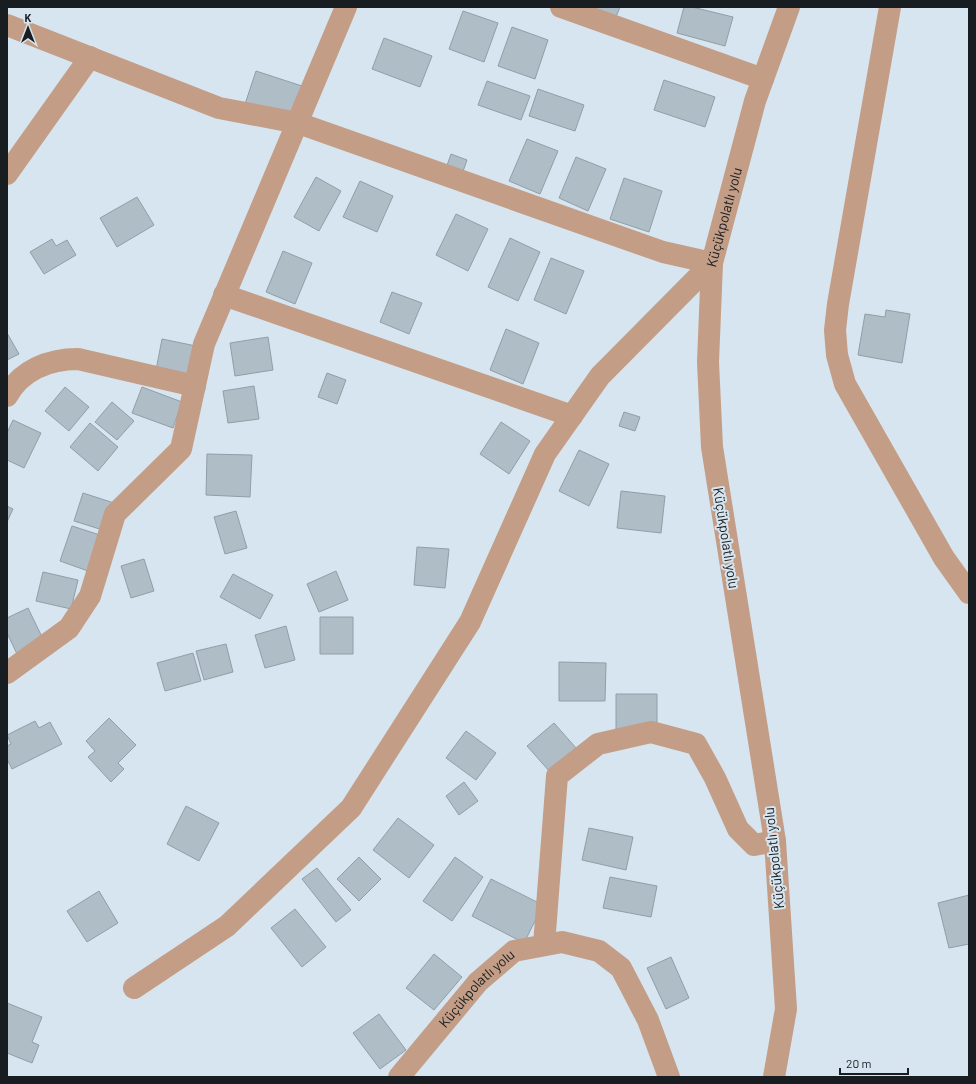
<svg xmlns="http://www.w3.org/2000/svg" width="976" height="1084" font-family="Barlow,sans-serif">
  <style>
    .building { fill: #afbdc7; stroke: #919ea8 }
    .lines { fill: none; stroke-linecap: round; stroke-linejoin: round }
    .minor { stroke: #c39d85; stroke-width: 22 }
    .labels { text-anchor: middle; stroke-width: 4; stroke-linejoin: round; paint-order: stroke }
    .street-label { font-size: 14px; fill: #181d21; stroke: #d6e5ef }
  </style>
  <rect width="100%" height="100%" fill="#d6e5ef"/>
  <path class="building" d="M586 7H620L614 22Z
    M684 7H692L733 17 725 46 677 33Z
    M463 11 498 23 484 62 449 49Z
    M512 27 548 40 535 79 498 66Z
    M384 38 432 56 420 87 372 69Z
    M256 71 302 86 291 119 245 104Z
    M664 80 715 97 705 127 654 110Z
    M487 81 530 96 521 120 478 105Z
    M538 89 584 105 575 131 529 116Z
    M527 139 558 151 540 194 509 181Z
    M451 154 467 160 461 177 445 171Z
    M576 157 606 169 588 211 559 198Z
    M316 177 341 191 319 231 294 217Z
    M624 178 662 191 649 232 610 219Z
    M360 181 393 196 377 232 343 217Z
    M137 197 154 225 117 247 100 218Z
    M456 214 488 229 468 271 436 255Z
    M510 238 540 252 518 301 488 287Z
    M52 239 56 246 67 240 76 255 44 274 30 252Z
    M283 251 312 263 295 304 266 292Z
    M551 258 584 271 566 314 534 300Z
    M392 292 422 303 409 334 380 322Z
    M886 310 910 314 902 363 858 355 865 314 885 317Z
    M506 329 539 343 523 384 490 370Z
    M7 333 19 354 7 360Z
    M268 337 273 370 235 376 230 343Z
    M162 339 196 346 189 377 156 370Z
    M327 373 346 380 337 404 318 397Z
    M254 386 259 419 228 423 223 391Z
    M65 387 89 407 69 431 45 411Z
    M142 387 182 402 173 428 132 413Z
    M112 402 134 421 117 440 95 422Z
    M624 412 640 417 635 431 619 426Z
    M13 420 41 433 24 468 7 460V433Z
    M501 422 530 441 509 474 480 454Z
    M90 423 118 447 98 471 70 447Z
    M579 450 609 464 589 506 559 491Z
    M207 454 252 455 250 497 206 495Z
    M621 491 665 496 661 533 617 528Z
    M83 493 114 503 106 531 74 521Z
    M7 506 13 509 7 522Z
    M236 511 247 548 225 554 214 517Z
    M72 526 100 535 88 571 60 561Z
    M417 547 449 549 445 588 414 585Z
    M144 559 154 591 131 598 121 566Z
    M336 571 348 600 319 612 307 584Z
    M43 572 78 580 71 609 36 601Z
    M233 574 273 595 260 619 220 597Z
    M28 608 44 641 17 654 7 633V618Z
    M320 617H353V654H320Z
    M286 626 295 660 265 668 255 635Z
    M226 644 233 672 204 680 196 651Z
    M193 653 201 681 165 691 157 663Z
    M559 662 606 663 605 701H559Z
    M616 694H657V729H616Z
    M109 718 136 745 118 763 124 769 111 782 88 757 95 751 86 741Z
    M35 721 39 728 50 722 62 744 12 769 7 759V746L11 744 7 735Z
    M554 723 576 748 550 772 527 746Z
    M466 731 496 753 476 780 446 758Z
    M464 782 478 801 459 815 446 796Z
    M186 806 219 823 199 861 167 844Z
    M398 818 434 845 409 878 373 850Z
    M589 828 633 837 626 870 582 860Z
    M359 857 381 879 359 901 337 879Z
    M455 857 483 877 452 921 423 901Z
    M317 868 351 910 336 922 302 879Z
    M610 877 657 886 651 917 603 908Z
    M491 879 543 905 524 943 472 916Z
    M99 891 118 923 87 942 67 911Z
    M969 895V944L949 948 938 903Z
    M295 909 326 947 302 967 271 928Z
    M434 954 462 977 434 1010 406 988Z
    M671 957 689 998 666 1009 647 968Z
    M7 1003 42 1017 32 1042 39 1045 32 1063 7 1053Z
    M379 1014 406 1050 380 1069 353 1033Z"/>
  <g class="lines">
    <g class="minor">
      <path d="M561 7 763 79"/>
      <path d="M890 7 838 304 835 330 837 355 845 384 944 558 969 593"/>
      <path d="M7 25 219 108 298 123 663 252 712 263"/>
      <path d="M7 174 90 57"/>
      <path d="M224 295 572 416"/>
      <path d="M7 396C21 370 49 359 78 359L195 386"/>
      <path d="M7 673 69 628 90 596 115 514 181 449 204 344 346 7"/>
      <path d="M544 945 557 776 598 744 651 732 696 744 715 778 738 829 754 845 775 841"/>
      <path d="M134 988 227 926 351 808 470 622 545 454 600 376 712 263"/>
      <path id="s1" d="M399 1077 478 982 514 951 562 942 599 951 621 968 648 1020 669 1077"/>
      <path id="s2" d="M774 1077 786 1009 775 841 712 447 708 362 712 263 755 101 789 7"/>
    </g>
  </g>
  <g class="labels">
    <g class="street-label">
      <text dy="5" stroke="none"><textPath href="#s2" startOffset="868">Küçükpolatlı yolu</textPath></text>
      <text transform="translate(726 538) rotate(81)" y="5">Küçükpolatlı yolu</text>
      <text transform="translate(774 858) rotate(-96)" y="5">Küçükpolatlı yolu</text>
      <text dy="5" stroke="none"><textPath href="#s1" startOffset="118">Küçükpolatlı yolu</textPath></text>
    </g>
  </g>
  <rect width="976" height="1084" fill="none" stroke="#181d21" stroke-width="16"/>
  <g transform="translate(28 28)" stroke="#d6e5ef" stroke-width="3" paint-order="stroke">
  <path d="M0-3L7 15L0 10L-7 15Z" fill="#181d21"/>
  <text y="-6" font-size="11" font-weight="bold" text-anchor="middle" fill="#181d21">K</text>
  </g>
  <path d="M840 1068v6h68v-6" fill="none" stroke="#181d21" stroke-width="2"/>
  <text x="846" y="1068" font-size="12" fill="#181d21" stroke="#d6e5ef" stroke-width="3" paint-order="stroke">20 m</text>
</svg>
